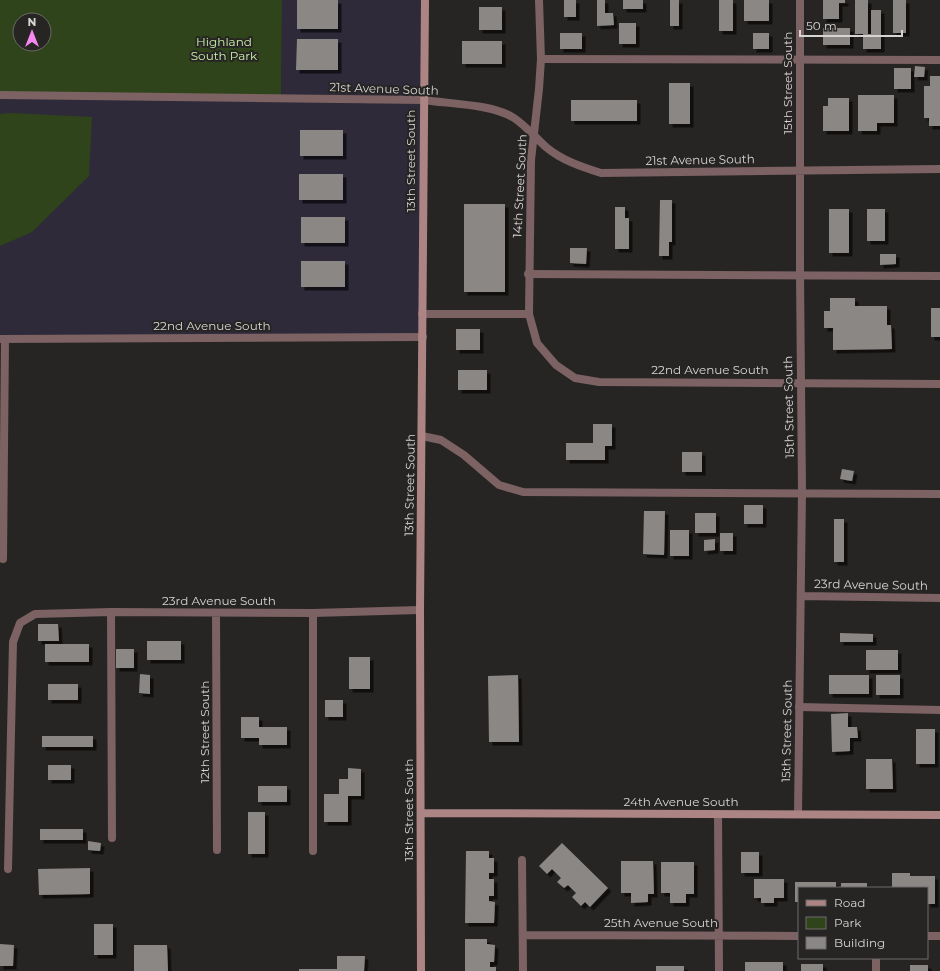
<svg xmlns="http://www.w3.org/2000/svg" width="940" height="971" font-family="Montserrat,sans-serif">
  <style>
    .commercial { fill: #2e2a3a }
    .green { fill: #2f441b; fill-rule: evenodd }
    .building { fill: #8a8785; filter: url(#shadow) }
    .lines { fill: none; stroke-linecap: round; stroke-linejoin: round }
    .lane { stroke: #7c6262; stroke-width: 8 }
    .street { stroke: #7c6262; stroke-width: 8 }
    .secondary { stroke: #ac8484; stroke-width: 8 }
    .labels { text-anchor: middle; stroke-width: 4; stroke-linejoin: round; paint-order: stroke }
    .park-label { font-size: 12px; fill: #caf2aa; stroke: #272524 }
    .street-label { font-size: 12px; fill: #d7d5d4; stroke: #272524 }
  </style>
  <defs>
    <filter id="shadow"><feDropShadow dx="3.5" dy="3.5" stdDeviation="0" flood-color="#0009"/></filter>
  </defs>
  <rect width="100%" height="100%" fill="#272524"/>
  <path class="commercial" d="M282 0H425L423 337 0 339V95L281 98Z"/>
  <path class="green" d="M0 0H282L281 98 0 94ZM20 20H44V44H20Z
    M12 113 92 117 89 176 32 232 0 246V114Z"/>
  <path class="building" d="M297 0H338V29H297Z
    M564 0H576V17H564Z
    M597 0H605V13H613L614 25 597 26Z
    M623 0H643V9H623Z
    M670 0H679V26H670Z
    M719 0H733V31H719Z
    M744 0H769V21H744Z
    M823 0H845V3H839V19H823Z
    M855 0H868V34H871V10H881V49H863V34H855Z
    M893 0H906V33H893Z
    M479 7H502V30H479Z
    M619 23H636V44H619Z
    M823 28H850V45H823Z
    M560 33H582V49H560Z
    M753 33H769V49H753Z
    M297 39H338V70H296Z
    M462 41H502V64H462Z
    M915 66 925 67 924 77H914Z
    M894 68H911V89H894Z
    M930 76H940V126H929V118H924V86H930Z
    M669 83H690V124H669Z
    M858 95H894V123H877V131H858Z
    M828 98H849V131H823V106H828Z
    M571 100H637V121H571Z
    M300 130H343V156H300Z
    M299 174H343V200H299Z
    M660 200H672V242H669V256H659Z
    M464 204H505V292H464Z
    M615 207H625V218H629V249H615Z
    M829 209H849V253H829Z
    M867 209H885V241H867Z
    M301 217H345V243H301Z
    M570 248H587L586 264 570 263Z
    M880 254H896V264L880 265Z
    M301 261H345V287H301Z
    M830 298H855V306H887V325H891L892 349 833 350V328H824V311H830Z
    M931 308H940V337H931Z
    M456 329H480V350H456Z
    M458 370H487V390H458Z
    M593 424H612V446H605V460H566V443H593Z
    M682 452H702V472H682Z
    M842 469 854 471 852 481 840 479Z
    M744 505H763V524H744Z
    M644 511H665L664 555 643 554Z
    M695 513H716V533H695Z
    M834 519H844V562H834Z
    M670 530H689V556H670Z
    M720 533H733V551H720Z
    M715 539V550L704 551V540Z
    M38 624H58L59 641H38Z
    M840 633 873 634V642H840Z
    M147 641H181V660H147Z
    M45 644H89V662H45Z
    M116 649H134V668H116Z
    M866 650H898V670H866Z
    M349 657H370V689H349Z
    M140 674 150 675V694L139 693Z
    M518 675 519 742H489L488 676Z
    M829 675H869V694H829Z
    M876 675H900V695H876Z
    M48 684H78V700H48Z
    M325 700H343V717H325Z
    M848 713V727H857L858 738H850V751L832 752 831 714Z
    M241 717H259V727H287V745H259V738H241Z
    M916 729H935V764H916Z
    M42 736H93V747H42Z
    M866 759H892L893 789H866Z
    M48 765H71V780H48Z
    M348 768 361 769V796H348V822H324V794H339V779H348Z
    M258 786H287V802H258Z
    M248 812H265V854H248Z
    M40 829H83V840H40Z
    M88 841 101 843 100 851 88 850Z
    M562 843 608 888 590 907 585 902 581 906 572 897 576 893 568 885 564 888 557 882 561 878 552 869 547 874 539 866Z
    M466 851H489V858H494V873H489V879H494V896H489V901L495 902 494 923H465Z
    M741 852H759V873H741Z
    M621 861H653L654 894H648V902L631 903V893H621Z
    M661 862H694V894H686V903H670V893H661Z
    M90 868V894L39 895 38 869Z
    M892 873H910V876H935V904H927V888H892Z
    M754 879H784V898H774V903H761V898H754Z
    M795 882H836V888H799V902H795Z
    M841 883H867V888H841Z
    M94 924H113V955H94Z
    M465 939H487V944L495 945 494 962H490V967H496V971H465Z
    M0 944 14 945 13 966H0Z
    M134 945H167L168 971H134Z
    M337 956H365L364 971H299V969H337Z
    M745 962H783V971H745Z
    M801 964H823V971H801Z
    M910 965H928V971H910Z
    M656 966H684V971H656Z"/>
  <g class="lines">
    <path class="lane" d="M541 59 940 60
      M528 274 940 276
      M422 436 441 440 464 455 499 485 523 492 940 494
      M111 612 112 838
      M313 613V851
      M799 707 940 710"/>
    <path class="street" d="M539 0 541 59 539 89 531 160 529 314 537 343 556 365 575 378 599 382 940 384
      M0 95 424 100C450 104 492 104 514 118 526 126 535 137 546 147 561 160 582 167 601 173L940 169
      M422 314H529
      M0 339 423 337
      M3 559 5 339
      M801 596 940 598
      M216 614 217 850
      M718 814 719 971
      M798 814 802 492 800 274V0
      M522 860 523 971
      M8 869 13 642 20 623 35 614 111 612 313 613 420 610
      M523 935 799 936
      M927 936H940
      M876 971V958"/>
    <path class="secondary" d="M421 813 940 815
      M421 971 420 610 425 0"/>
  </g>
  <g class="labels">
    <g class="park-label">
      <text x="224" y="46">Highland<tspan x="224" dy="14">South Park</tspan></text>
    </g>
    <g class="street-label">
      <text transform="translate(788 83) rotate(-90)" y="4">15th Street South</text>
      <text transform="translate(384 89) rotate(2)" y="4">21st Avenue South</text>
      <text transform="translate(700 160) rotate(-1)" y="4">21st Avenue South</text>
      <text transform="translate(411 161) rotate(-90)" y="4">13th Street South</text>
      <text transform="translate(520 186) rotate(-87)" y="4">14th Street South</text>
      <text x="212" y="330">22nd Avenue South</text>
      <text x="710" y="374">22nd Avenue South</text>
      <text transform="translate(789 407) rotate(-91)" y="4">15th Street South</text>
      <text transform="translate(410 485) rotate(-89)" y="4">13th Street South</text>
      <text transform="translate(871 585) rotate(1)" y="4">23rd Avenue South</text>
      <text x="219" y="605">23rd Avenue South</text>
      <text transform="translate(787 731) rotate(-89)" y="4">15th Street South</text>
      <text transform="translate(205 732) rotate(-90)" y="4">12th Street South</text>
      <text x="681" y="806">24th Avenue South</text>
      <text transform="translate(409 810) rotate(-90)" y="4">13th Street South</text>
      <text x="661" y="927">25th Avenue South</text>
    </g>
  </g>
  <rect x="798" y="887" width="130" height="72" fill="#272524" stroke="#6d6b6a"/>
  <rect x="806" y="900" width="20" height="6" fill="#ac8484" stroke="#6d6b6a"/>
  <text x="834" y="907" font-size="12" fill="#d7d5d4">Road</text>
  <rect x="806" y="917" width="20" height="12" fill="#2f441b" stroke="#6d6b6a"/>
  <text x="834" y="927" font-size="12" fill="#d7d5d4">Park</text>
  <rect x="806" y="937" width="20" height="12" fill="#8a8785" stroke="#6d6b6a"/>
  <text x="834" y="947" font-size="12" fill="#d7d5d4">Building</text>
  <g transform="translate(32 32)"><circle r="19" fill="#272524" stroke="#6d6b6a"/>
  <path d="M0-3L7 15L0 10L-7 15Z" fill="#f589ef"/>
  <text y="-6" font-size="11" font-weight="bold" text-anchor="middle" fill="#d7d5d4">N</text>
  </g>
  <path d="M800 30v6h102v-6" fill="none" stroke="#d7d5d4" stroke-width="2"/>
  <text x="806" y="30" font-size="12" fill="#d7d5d4" stroke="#272524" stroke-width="3" paint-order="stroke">50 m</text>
</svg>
